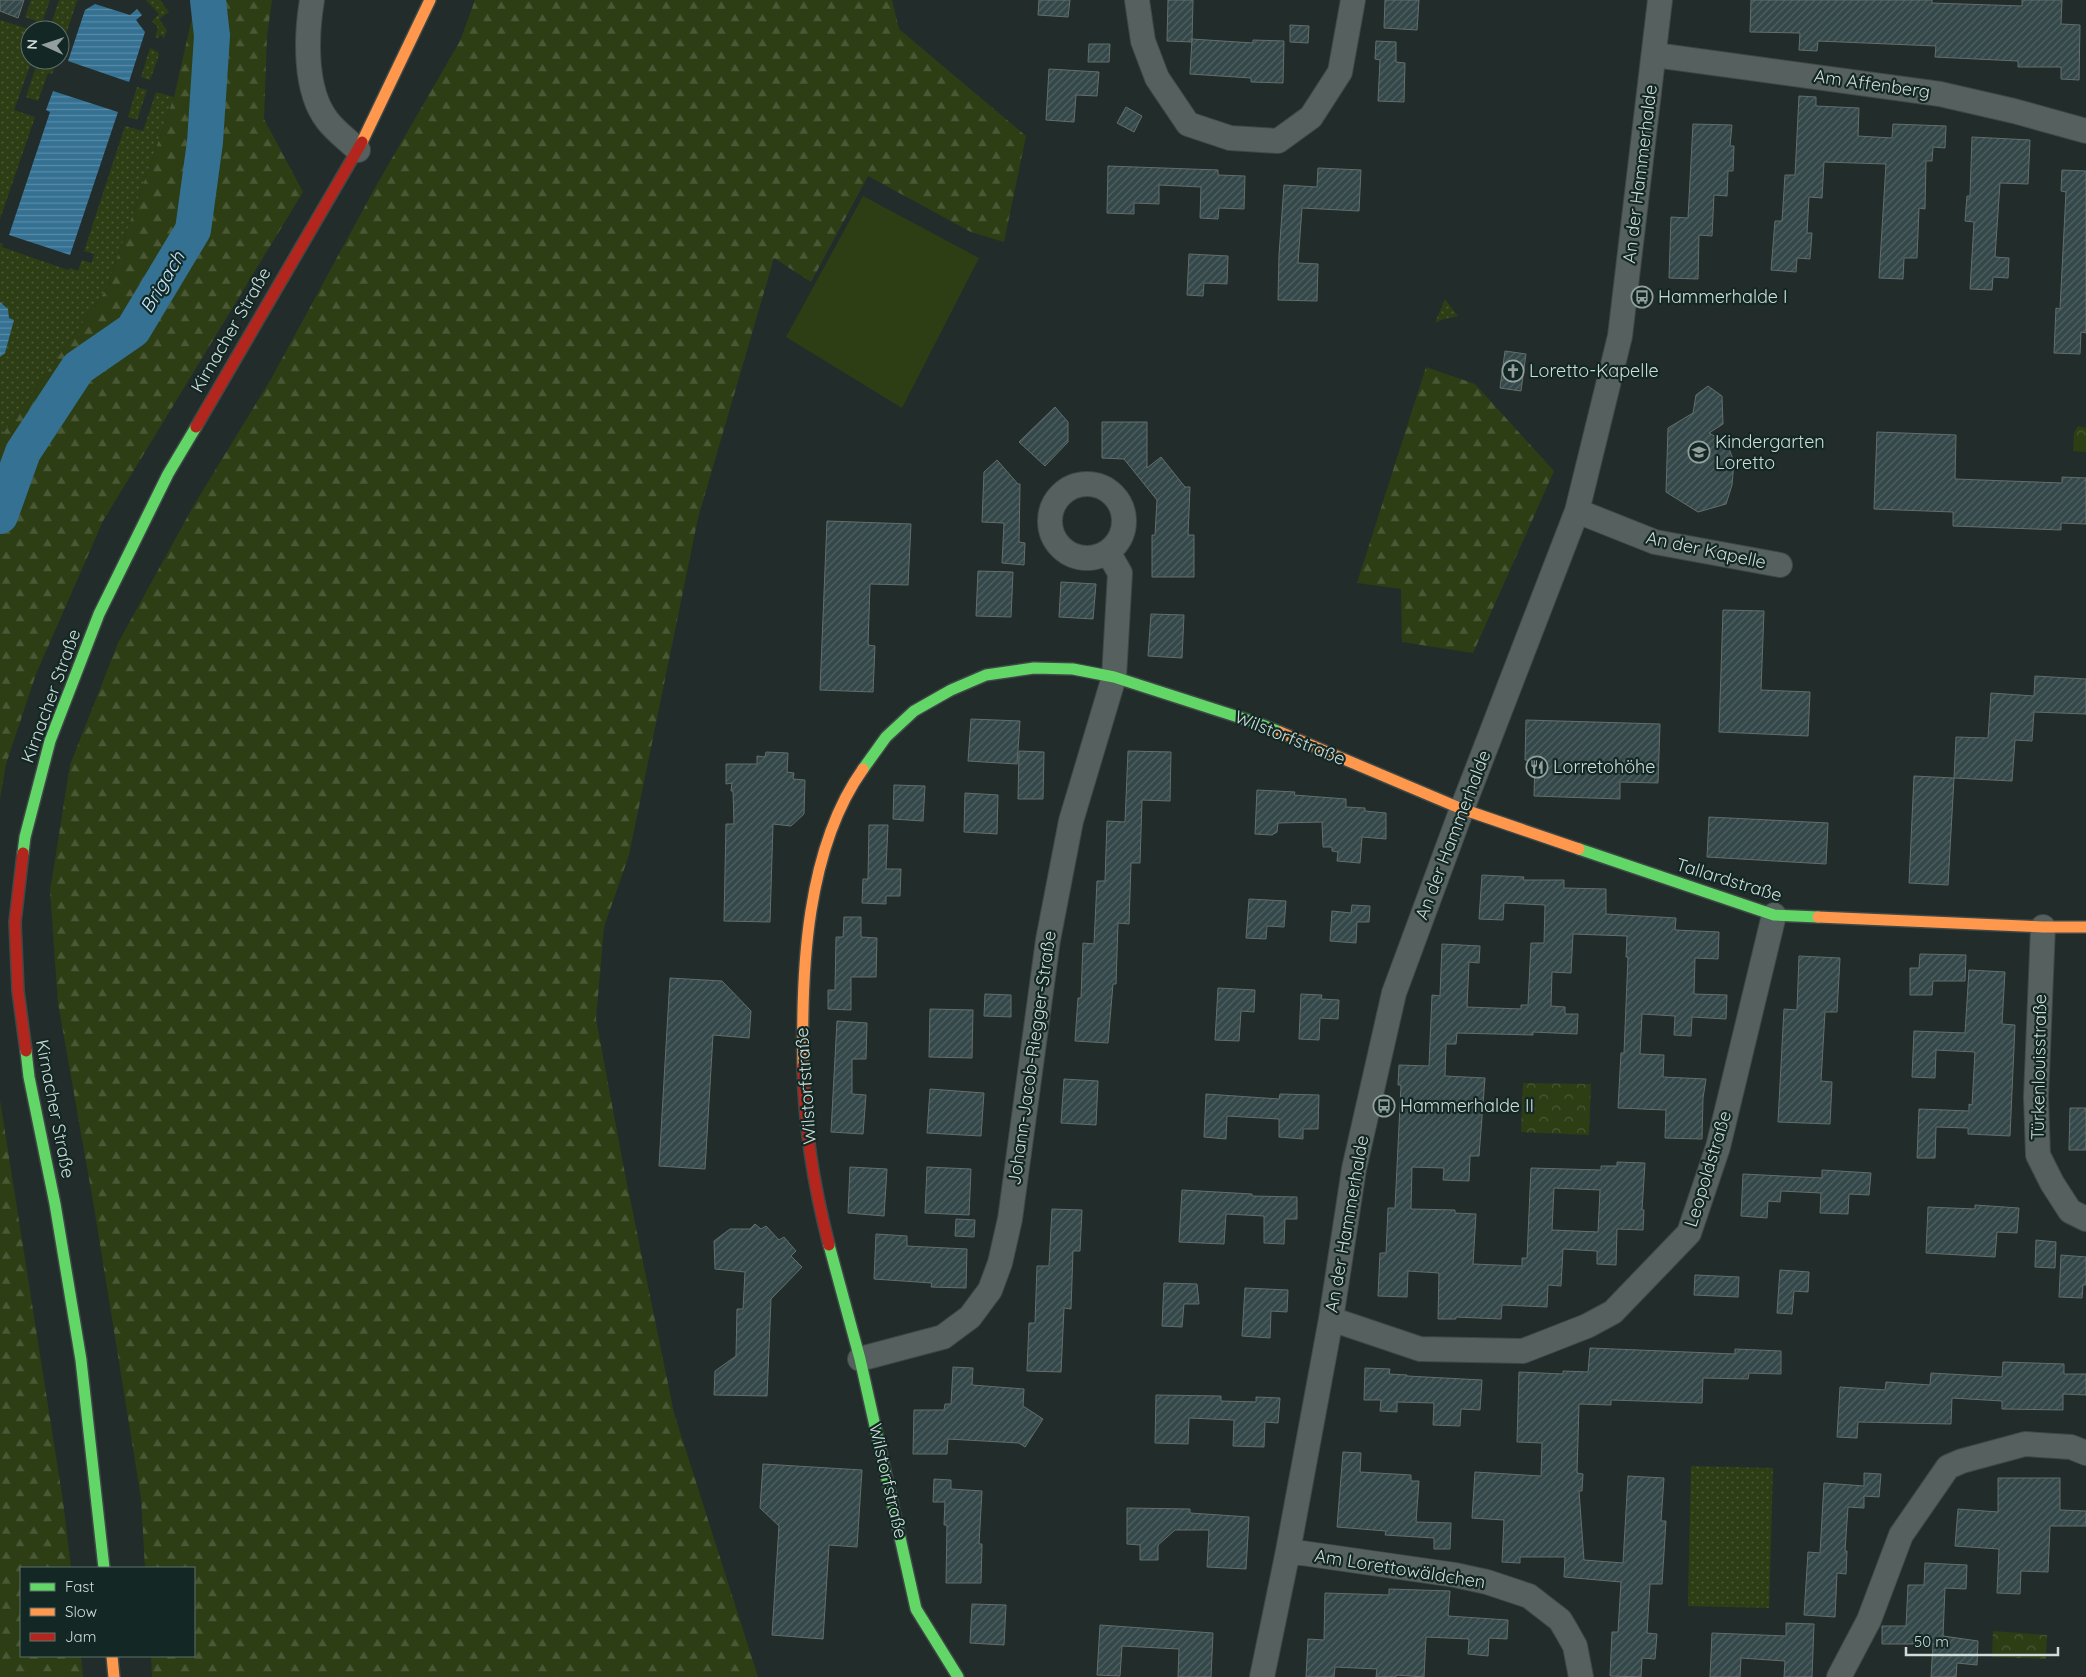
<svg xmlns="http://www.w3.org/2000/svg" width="2086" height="1677" font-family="Quicksand,sans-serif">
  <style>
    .grass { fill: url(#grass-dots) }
    .forest { fill: url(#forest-firs) }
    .park { fill: url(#park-crowns) }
    .garden { fill: #2d3d14 }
    .water { fill: url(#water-rules) }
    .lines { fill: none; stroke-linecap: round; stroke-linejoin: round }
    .river { stroke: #347193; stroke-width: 36 }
    .building { fill: url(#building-hatch); stroke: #636d6d; fill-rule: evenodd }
    .street-casing { stroke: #3e4846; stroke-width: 26 }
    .fast-casing { stroke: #3e4846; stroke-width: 14 }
    .slow-casing { stroke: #3e4846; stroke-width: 14 }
    .jam-casing { stroke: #3e4846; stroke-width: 14 }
    .street { stroke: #56605e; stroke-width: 24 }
    .fast { stroke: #63d668; stroke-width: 11 }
    .slow { stroke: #ff974d; stroke-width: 11 }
    .jam { stroke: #b3261e; stroke-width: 11 }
    .labels { text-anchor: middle; stroke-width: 4.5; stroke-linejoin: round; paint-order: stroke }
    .street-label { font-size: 18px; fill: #d0dcd9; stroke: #132824 }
    .poi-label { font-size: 18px; fill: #d0dcd9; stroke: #132824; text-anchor: start }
    .water-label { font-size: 19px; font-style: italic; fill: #c4e7fd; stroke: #132824 }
  </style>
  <defs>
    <pattern id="grass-dots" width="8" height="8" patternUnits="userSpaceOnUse" patternTransform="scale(1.25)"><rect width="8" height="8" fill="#2d3d14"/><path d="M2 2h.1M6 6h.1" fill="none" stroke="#4a5836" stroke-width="1.8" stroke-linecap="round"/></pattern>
    <pattern id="forest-firs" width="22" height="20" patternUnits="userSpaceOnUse" patternTransform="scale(1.25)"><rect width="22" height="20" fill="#2d3d14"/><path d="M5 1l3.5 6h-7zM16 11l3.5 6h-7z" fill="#4a5836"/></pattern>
    <pattern id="park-crowns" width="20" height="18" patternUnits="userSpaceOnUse" patternTransform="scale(1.25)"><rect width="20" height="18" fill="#2d3d14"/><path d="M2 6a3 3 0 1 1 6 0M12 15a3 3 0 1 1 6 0" fill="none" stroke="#4a5836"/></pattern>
    <pattern id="water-rules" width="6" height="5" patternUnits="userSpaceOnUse" patternTransform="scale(1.25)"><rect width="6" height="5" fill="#347193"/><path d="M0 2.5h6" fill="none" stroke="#5a8ba6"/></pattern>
    <pattern id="building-hatch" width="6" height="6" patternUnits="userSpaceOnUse" patternTransform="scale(1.25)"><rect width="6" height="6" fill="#354849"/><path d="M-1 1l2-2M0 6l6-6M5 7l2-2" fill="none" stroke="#516263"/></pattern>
  </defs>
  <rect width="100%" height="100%" fill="#222d2b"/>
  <path class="grass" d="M31 0H50L42 23 25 17Z
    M59 0H79L77 1 61 49 60 30H49Z
    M146 0H160L169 12 159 19 167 30 164 38 160 35 158 38 155 37 158 28 152 21 159 14Z
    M0 20 32 30H30V60H32L14 110 35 117 0 219Z
    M150 48 158 52 159 55 150 80 141 77Z
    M38 60H57L52 74 48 73 38 101 26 97Z
    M137 87 147 90 137 120 128 117Z
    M156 92 174 97 106 290 0 438V243L3 244 2 247 68 270 70 268 78 271 82 260 92 263 94 254 84 251 125 126 143 131Z
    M1445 299 1458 316 1444 319 1435 323Z
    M1691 1466 1773 1468 1769 1608 1688 1606Z"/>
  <path class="forest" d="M196 0H272L267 36 264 119 303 192 103 521 36 674 6 764 0 799V438L106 290 174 97Z
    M475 0H892L899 29 1026 136 1004 242 971 232 868 176 811 282 774 258 698 518 629 855 604 927 596 1019 624 1169 674 1413 758 1677H152L151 1656H194V1568H145L141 1498 94 1207 58 1003 50 891 70 765 118 643 194 505 271 379 376 186 460 41Z
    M1426 367 1475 384 1554 471 1473 653 1402 642 1401 589 1357 583Z
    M0 1100 63 1501 71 1568H21V1656H81L83 1677H0Z"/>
  <path class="park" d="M2078 426 2086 428V452L2073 451 2074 433Z
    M1523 1083 1591 1084 1589 1135 1521 1132Z
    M1993 1631 2047 1635 2046 1659 1992 1657Z"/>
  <path class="garden" d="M863 196 979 258 902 408 786 337Z"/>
  <path class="water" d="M95 4 130 15 137 9 142 15 136 20 145 32 129 82 68 61 85 10Z
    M53 91 118 112 70 255 9 235 50 112 46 110Z
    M0 302 8 309 9 318 14 320 5 353 0 357Z"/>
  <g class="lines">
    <path class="river" d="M0 516 23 452 78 368 133 330 193 230 205 142 212 36 208 0"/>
  </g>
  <path class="building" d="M0 0H24L18 18 0 11Z
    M1039 0H1070L1068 17 1038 15Z
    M1168 0H1193L1192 42 1167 41Z
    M1385 0H1419L1417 30 1384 28Z
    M1751 0H1932V3L2022 6V0H2062L2061 24 2080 25 2079 80 2061 79V67H2018V61L1935 57 1936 46 1818 41 1817 51 1799 50 1800 33 1750 32Z
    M1290 25 1309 26 1308 43 1290 42Z
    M1192 39 1253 43V40L1284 41 1283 83 1251 82V78L1190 74Z
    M1376 41 1396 42V62L1405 63 1404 102 1378 101 1380 60 1375 59Z
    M1089 44H1110L1109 62H1088Z
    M1049 69 1099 72 1097 96 1076 95 1074 122 1046 120Z
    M1799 96 1816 97V106L1859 108 1858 136 1892 138 1893 124 1946 126 1945 148 1933 147 1932 161H1926L1925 209 1919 208 1917 258H1904L1903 279 1879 278 1886 164 1824 162 1822 198 1809 197 1807 233H1812L1810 259 1797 258 1796 272 1771 270 1775 221H1782L1785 175H1795Z
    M1126 107 1142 116 1134 132 1117 123Z
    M1693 124 1732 125 1730 146H1734L1733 171H1728L1727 196 1714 195 1712 236 1699 235 1698 279 1669 278 1671 217 1688 218Z
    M1972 137 2030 140 2028 184 2000 183 1995 257 2009 258 2008 278 1993 277 1992 290 1970 289 1974 222 1965 221 1967 196H1970Z
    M1108 166 1218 170V175L1245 176 1244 209 1219 208 1218 219 1200 218 1201 187 1159 185V204L1134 203V214L1107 213Z
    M1318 168 1361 170 1359 211 1302 208 1298 263 1318 264 1317 301 1278 300 1279 255 1284 185 1317 187Z
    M2062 170 2086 171V333L2081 332 2080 354 2054 353 2056 308 2060 309 2066 192 2061 191Z
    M1189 254 1228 256 1227 284 1204 283 1203 296 1187 295Z
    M1505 351 1526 354 1521 391 1500 388Z
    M1708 386 1722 396 1723 424 1709 433 1727 443 1734 462 1732 485 1726 504 1698 512 1666 492 1668 428 1693 413 1696 395Z
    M1055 407 1068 422V442L1045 466 1019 442Z
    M1102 422H1147V468L1161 457 1185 487H1190L1188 535H1194V577H1152V535H1155L1157 500 1124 459 1102 458Z
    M1877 432 1956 435 1955 479 2062 483V477L2086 478V524L2061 523V530L1953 526V512L1874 509Z
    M997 460 1018 484H1020L1019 542 1025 543 1024 565 1002 563 1004 523 982 522 984 472Z
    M827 521 911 524 908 585 870 584 868 645 875 646 873 692 820 690Z
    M978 571 1013 572 1011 617 976 616Z
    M1061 582 1096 584 1093 619 1059 617Z
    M1723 610 1764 611 1761 690 1810 692 1808 736 1719 732Z
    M1151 614 1184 615 1182 658 1148 656Z
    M2035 676 2086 679V714L2034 712 2032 741 2015 740 2012 781 1954 778 1956 737 1988 738 1991 693 2034 696Z
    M971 719 1020 721 1017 764 968 761Z
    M1526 720 1660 724 1658 783 1620 782V799L1534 796 1535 761 1525 760Z
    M1019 751 1044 752 1043 799H1018Z
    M1128 751 1171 752 1170 801 1142 800 1140 863H1131L1129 924 1118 923 1116 984H1113L1108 1043 1075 1041 1078 998H1081L1083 943 1094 944 1097 881H1105L1107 821 1125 822Z
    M766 752 788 753 787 772 794 773 793 779 805 780 804 814 791 826 773 824 770 922 724 921 726 824H734L733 791H731L732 783 726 784V764H757V756L765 757Z
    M1914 776 1954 778 1948 885 1909 883Z
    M894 785 925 786 923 821 893 819Z
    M1257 790 1295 792 1294 795 1346 799V807L1365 808V811L1386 813V839L1362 837 1360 863 1337 861 1338 852 1332 851V847H1323L1322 822 1278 823 1277 832 1272 835 1255 834Z
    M965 793 998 795 997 834 964 832Z
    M1709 817 1828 823 1826 864 1707 857Z
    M869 825H888L886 869H901L900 896H886V904L862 903 863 879H868Z
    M1482 875 1524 877 1523 880H1564V888L1606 889V914L1676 918 1675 930 1719 932 1718 959 1695 958 1694 994 1727 995 1726 1019 1692 1017 1691 1036 1674 1035 1675 1016 1642 1014 1640 1054 1664 1055 1663 1077 1706 1079 1703 1098 1702 1139 1665 1138 1666 1110 1618 1108 1621 1053H1624L1628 957H1626L1627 936 1573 934 1571 973 1552 972 1551 1006 1565 1007V1014H1578L1577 1034 1533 1032V1035L1457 1033 1456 1044H1446L1445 1076 1485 1078 1479 1156H1470L1469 1181 1443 1180 1444 1168 1412 1167 1411 1209 1455 1210V1213L1476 1214 1473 1264 1522 1266V1258H1527L1531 1168 1601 1170V1166H1617V1162L1645 1163 1642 1210H1644L1643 1230 1617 1229 1616 1265 1597 1264V1251L1563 1249 1561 1286 1548 1285 1547 1307 1502 1305 1501 1319 1456 1317V1319H1438L1439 1273 1408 1271 1407 1297 1378 1296 1380 1253H1386L1388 1208H1395L1401 1085H1398L1399 1065 1429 1066 1432 995 1440 996 1442 944 1480 946 1479 963 1469 962 1467 1007 1521 1009V1005H1528L1531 943H1544L1545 905 1504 903 1503 920 1479 919ZM1554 1188 1600 1190 1598 1232 1552 1230Z
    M1249 899 1286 901 1284 927 1267 926 1266 939 1246 938Z
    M1352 905 1370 906 1369 922H1357L1356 943 1330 941 1332 911 1351 913Z
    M844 917H861V937L877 938 876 977H851V1010L828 1009V990H835L836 937H843Z
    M1920 954 1966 955 1965 981H1933L1932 995H1910V968H1919Z
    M1799 956 1840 958 1837 1012H1825L1821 1081 1832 1082 1830 1124 1778 1122 1784 1009 1797 1010Z
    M1969 970 2005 972 2002 1024 2015 1025 2010 1136 1968 1134V1128L1936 1127 1935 1158H1917L1919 1109 1969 1111V1104L1972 1105 1975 1052 1936 1050 1935 1078 1912 1077 1914 1031 1965 1033Z
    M670 978 722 981 751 1011 749 1038 713 1035 705 1169 659 1166Z
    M1218 988 1255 990 1254 1012 1241 1011 1239 1041 1215 1040Z
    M985 994 1011 995V1017L984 1016Z
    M1301 994 1322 995 1321 999 1339 1000 1338 1019 1320 1018 1319 1040 1299 1039Z
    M930 1009 973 1010 972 1058 929 1057Z
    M837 1021 867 1023 866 1059H852V1094L866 1095 863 1134 831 1132Z
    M1064 1079 1098 1081 1096 1125 1061 1123Z
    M930 1089 984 1093 981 1136 927 1133Z
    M1206 1094 1279 1099 1280 1094 1319 1095 1318 1129H1303V1139L1279 1137V1119L1227 1116 1226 1139 1204 1137Z
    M2070 1108H2086V1150H2069Z
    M850 1167 887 1169 884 1216 848 1213Z
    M927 1167 971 1169 969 1215 925 1213Z
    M1822 1170 1871 1173 1869 1195 1849 1194 1848 1214 1820 1213 1821 1193 1781 1191 1780 1202 1768 1201 1767 1218 1741 1216 1743 1174 1822 1178Z
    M1182 1190 1252 1194V1196L1297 1197V1219H1285L1284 1244 1264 1243V1216L1226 1214 1224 1244 1179 1242Z
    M1975 1205 2019 1208 2017 1233 1997 1232 1995 1257 1926 1253 1928 1207 1975 1209Z
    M1052 1209 1082 1210 1080 1251H1073L1071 1309 1064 1308 1061 1372 1027 1371 1029 1323H1035L1037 1266H1049Z
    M956 1219 975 1220 974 1237 955 1236Z
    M755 1224 761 1229 766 1226 779 1240 784 1237 796 1251 791 1256 802 1267 771 1299 767 1396 714 1395 715 1371 736 1356 737 1309H743L745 1272 715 1269 714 1241 730 1229H750Z
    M876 1234 907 1236V1246L967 1249 966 1288 931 1287 932 1283 874 1279Z
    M2036 1240 2056 1242 2055 1268 2035 1267Z
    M2061 1255 2086 1257V1285H2083L2082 1298 2059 1297Z
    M1780 1270 1809 1272 1808 1292 1794 1291 1792 1314 1777 1313Z
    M1695 1275 1739 1277 1738 1297 1694 1295Z
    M1164 1283 1197 1284 1199 1304H1184L1182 1327 1162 1326Z
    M1245 1288 1288 1290 1287 1312 1271 1311 1270 1338 1242 1336Z
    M1590 1348 1735 1354V1349L1781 1351V1374L1749 1373 1748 1379 1703 1378 1702 1403 1611 1400V1405L1579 1404 1577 1473 1583 1474 1582 1491H1579L1584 1560 1623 1563 1628 1476 1664 1478 1661 1521H1666L1662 1584H1650L1647 1633 1657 1634 1655 1659 1642 1658 1641 1677 1610 1676 1612 1632H1618L1621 1582 1564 1577 1565 1557H1520V1563L1502 1562 1504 1520 1472 1518 1475 1472 1541 1476 1542 1443 1517 1442 1519 1372 1563 1374V1371L1588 1372Z
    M2003 1362 2064 1364V1374H2086V1395L2063 1394V1410L2002 1409V1401L1952 1398 1951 1424 1858 1422 1857 1438 1837 1437 1840 1387 1885 1390 1886 1382 1930 1385 1931 1373 2002 1377Z
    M953 1367 973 1368 972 1385 1024 1389 1023 1406 1043 1419 1025 1447 1019 1443 948 1439 947 1454H913L914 1410H944L945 1404H951Z
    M1365 1368 1390 1369 1389 1374 1407 1375V1376L1482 1380 1480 1410 1461 1409 1460 1426 1433 1425 1434 1403 1397 1402V1412L1380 1411 1381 1400H1364Z
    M1156 1395 1221 1396V1401L1256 1402V1397L1280 1398 1278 1423 1265 1422 1264 1447 1233 1446 1234 1420 1189 1418 1188 1444 1155 1443Z
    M1343 1452 1361 1453 1360 1472 1411 1475V1481H1419L1416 1522 1451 1523 1450 1549H1434V1538L1385 1535 1386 1531 1337 1527Z
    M763 1464 862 1470 857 1547 829 1545 823 1639 772 1635 779 1526 760 1508Z
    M1864 1473 1881 1474 1879 1497 1864 1496V1508L1848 1507 1845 1551H1847L1846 1574 1837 1573 1835 1617 1804 1615 1808 1552 1820 1553 1824 1483 1864 1486Z
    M1998 1478H2060V1510L2086 1511V1526H2050L2048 1572 2021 1571 2020 1594 1997 1593 1999 1549 1955 1546 1958 1509 1998 1512Z
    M934 1479 951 1480V1489L982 1491 979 1544H982L981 1583H946L947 1525H944L945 1502H933Z
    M1127 1508 1190 1509V1513L1249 1517 1246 1569 1207 1567 1209 1530H1175L1158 1545V1560H1140V1545L1127 1544Z
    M1925 1563 1967 1565 1966 1589 1945 1588 1943 1636 1978 1641 1977 1665 1957 1663 1956 1677H1931L1933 1644H1882V1626H1906L1908 1585H1924Z
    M1389 1589 1450 1591 1448 1616 1508 1620 1507 1639 1489 1638 1488 1656 1468 1654 1469 1639 1426 1637 1424 1677 1396 1675V1677H1376L1377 1669 1335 1667 1334 1677H1306L1308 1639 1324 1640 1325 1593 1389 1595Z
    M972 1604 1006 1605 1004 1645 970 1643Z
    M1786 1623 1814 1624 1812 1677H1784L1785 1661 1741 1658 1740 1677H1710L1712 1633 1786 1636Z
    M1100 1625 1213 1633 1211 1677H1178L1179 1649 1122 1646 1120 1676 1097 1675Z"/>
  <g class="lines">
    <g class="street-casing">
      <path id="street" d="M312 0C306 36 304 90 327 120 335 131 348 140 358 150
        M1137 0 1143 41 1157 78 1188 124 1230 138 1278 141 1311 117 1340 72 1353 0
        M1655 55 1940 94 2014 111 2086 131
        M1050 521a37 37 0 1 1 74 0a37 37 0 1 1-74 0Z
        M1577 511 1655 542 1780 565
        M2043 927 2036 1097 2038 1155 2052 1183 2070 1211 2086 1219
        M1331 1319 1420 1349 1523 1351 1587 1326 1613 1312 1689 1233 1718 1147 1774 915
        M860 1359 943 1337 970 1317 990 1290 1000 1263 1010 1219 1048 940 1071 821 1114 677 1120 573 1108 552
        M1288 1551 1455 1575 1487 1582 1529 1596 1560 1620 1566 1630 1575 1646 1581 1677
        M1262 1677 1288 1551 1331 1319 1354 1169 1394 993 1462 809 1577 511 1620 336 1660 0
        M1839 1677 1869 1620 1901 1535 1948 1467 1962 1461 2025 1444 2071 1447 2086 1453"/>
    </g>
    <g class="fast-casing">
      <path id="fast" d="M863 769 886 737 914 711 951 690 986 675 1034 668 1073 669 1114 677 1260 724 1280 732
        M1579 849 1774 915 1818 917
        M23 853 25 837 50 741 99 614 168 474 196 427
        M26 1051 29 1077 55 1204 81 1360 104 1568
        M829 1245 860 1359 916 1609 958 1677"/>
    </g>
    <g class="slow-casing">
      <path id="slow" d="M362 142 430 0
        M1280 732 1462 809 1579 849
        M1818 917 2043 927H2086
        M803 1066C801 970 806 849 863 769
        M112 1656 114 1677"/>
    </g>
    <g class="jam-casing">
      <path id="jam" d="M196 427 362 142
        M23 853 15 922 18 991 26 1051
        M803 1066C804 1126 814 1187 829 1245"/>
    </g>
    <use href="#street" class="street"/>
    <use href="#fast" class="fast"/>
    <use href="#slow" class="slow"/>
    <use href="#jam" class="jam"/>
  </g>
  <defs>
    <g id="bus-ring" transform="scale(1.125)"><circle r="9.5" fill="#132824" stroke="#939f9c" stroke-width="1.5"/><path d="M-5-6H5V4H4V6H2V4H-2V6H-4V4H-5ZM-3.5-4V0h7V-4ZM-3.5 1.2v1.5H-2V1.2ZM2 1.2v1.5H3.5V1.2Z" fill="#939f9c"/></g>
    <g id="church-ring" transform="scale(1.125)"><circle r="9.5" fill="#132824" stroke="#939f9c" stroke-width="1.5"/><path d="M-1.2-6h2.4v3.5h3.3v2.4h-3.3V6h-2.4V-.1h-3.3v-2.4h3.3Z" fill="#939f9c"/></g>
    <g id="school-ring" transform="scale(1.125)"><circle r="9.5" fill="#132824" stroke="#939f9c" stroke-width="1.5"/><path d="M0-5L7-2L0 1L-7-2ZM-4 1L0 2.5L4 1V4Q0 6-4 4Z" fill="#939f9c"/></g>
    <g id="restaurant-ring" transform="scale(1.125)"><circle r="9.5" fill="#132824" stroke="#939f9c" stroke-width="1.5"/><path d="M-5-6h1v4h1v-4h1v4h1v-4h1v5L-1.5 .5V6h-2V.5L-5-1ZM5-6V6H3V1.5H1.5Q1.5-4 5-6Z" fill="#939f9c"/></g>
  </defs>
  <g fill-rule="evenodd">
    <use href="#bus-ring" x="1642" y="297"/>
    <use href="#church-ring" x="1513" y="371"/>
    <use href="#school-ring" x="1699" y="452"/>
    <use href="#restaurant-ring" x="1537" y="767"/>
    <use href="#bus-ring" x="1384" y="1106"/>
  </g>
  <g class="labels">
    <g class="street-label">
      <text transform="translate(1872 84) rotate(8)" y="6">Am Affenberg</text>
      <text transform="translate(1640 174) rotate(-83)" y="6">An der Hammerhalde</text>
      <text transform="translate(231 330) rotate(-60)" y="6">Kirnacher Straße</text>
      <text transform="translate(1706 550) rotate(12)" y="6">An der Kapelle</text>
      <text transform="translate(51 696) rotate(-70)" y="6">Kirnacher Straße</text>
      <text transform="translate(1290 738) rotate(22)" y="6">Wilstorfstraße</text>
      <text transform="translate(1453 835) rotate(-69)" y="6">An der Hammerhalde</text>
      <text transform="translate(1729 880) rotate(17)" y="6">Tallardstraße</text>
      <text transform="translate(1032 1058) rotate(-82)" y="6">Johann-Jacob-Riegger-Straße</text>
      <text transform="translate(2039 1067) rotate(-89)" y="6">Türkenlouisstraße</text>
      <text transform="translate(806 1086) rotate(-94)" y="6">Wilstorfstraße</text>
      <text transform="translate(55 1109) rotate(79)" y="6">Kirnacher Straße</text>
      <text transform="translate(1708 1169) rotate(-73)" y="6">Leopoldstraße</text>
      <text transform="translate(1347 1224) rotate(-80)" y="6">An der Hammerhalde</text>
      <text transform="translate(888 1481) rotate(77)" y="6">Wilstorfstraße</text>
      <text transform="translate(1400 1569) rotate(9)" y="6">Am Lorettowäldchen</text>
    </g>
    <g class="poi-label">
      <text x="1658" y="303">Hammerhalde I</text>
      <text x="1529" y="377">Loretto-Kapelle</text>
      <text x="1715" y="448">Kindergarten<tspan x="1715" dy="21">Loretto</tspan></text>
      <text x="1553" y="773">Lorretohöhe</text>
      <text x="1400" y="1112">Hammerhalde II</text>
    </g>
    <g class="water-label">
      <text transform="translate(162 282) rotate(-59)" y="7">Brigach</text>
    </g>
  </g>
  <rect x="20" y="1567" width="175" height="90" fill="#132824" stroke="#5f706c"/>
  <rect x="30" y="1583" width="25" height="8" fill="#63d668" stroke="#5f706c"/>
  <text x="65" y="1592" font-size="15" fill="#d0dcd9">Fast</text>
  <rect x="30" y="1608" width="25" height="8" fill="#ff974d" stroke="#5f706c"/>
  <text x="65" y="1617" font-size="15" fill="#d0dcd9">Slow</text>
  <rect x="30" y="1633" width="25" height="8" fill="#b3261e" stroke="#5f706c"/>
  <text x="65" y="1642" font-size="15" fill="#d0dcd9">Jam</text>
  <g transform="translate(45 45) rotate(273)"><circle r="24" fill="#132824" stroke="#5f706c"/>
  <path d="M0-4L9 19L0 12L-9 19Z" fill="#939f9c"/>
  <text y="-8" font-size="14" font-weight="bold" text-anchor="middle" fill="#d0dcd9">N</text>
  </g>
  <path d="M1906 1647v8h152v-8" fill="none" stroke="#d0dcd9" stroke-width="2.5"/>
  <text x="1914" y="1647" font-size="15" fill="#d0dcd9" stroke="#132824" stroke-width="4" paint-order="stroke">50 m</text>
</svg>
